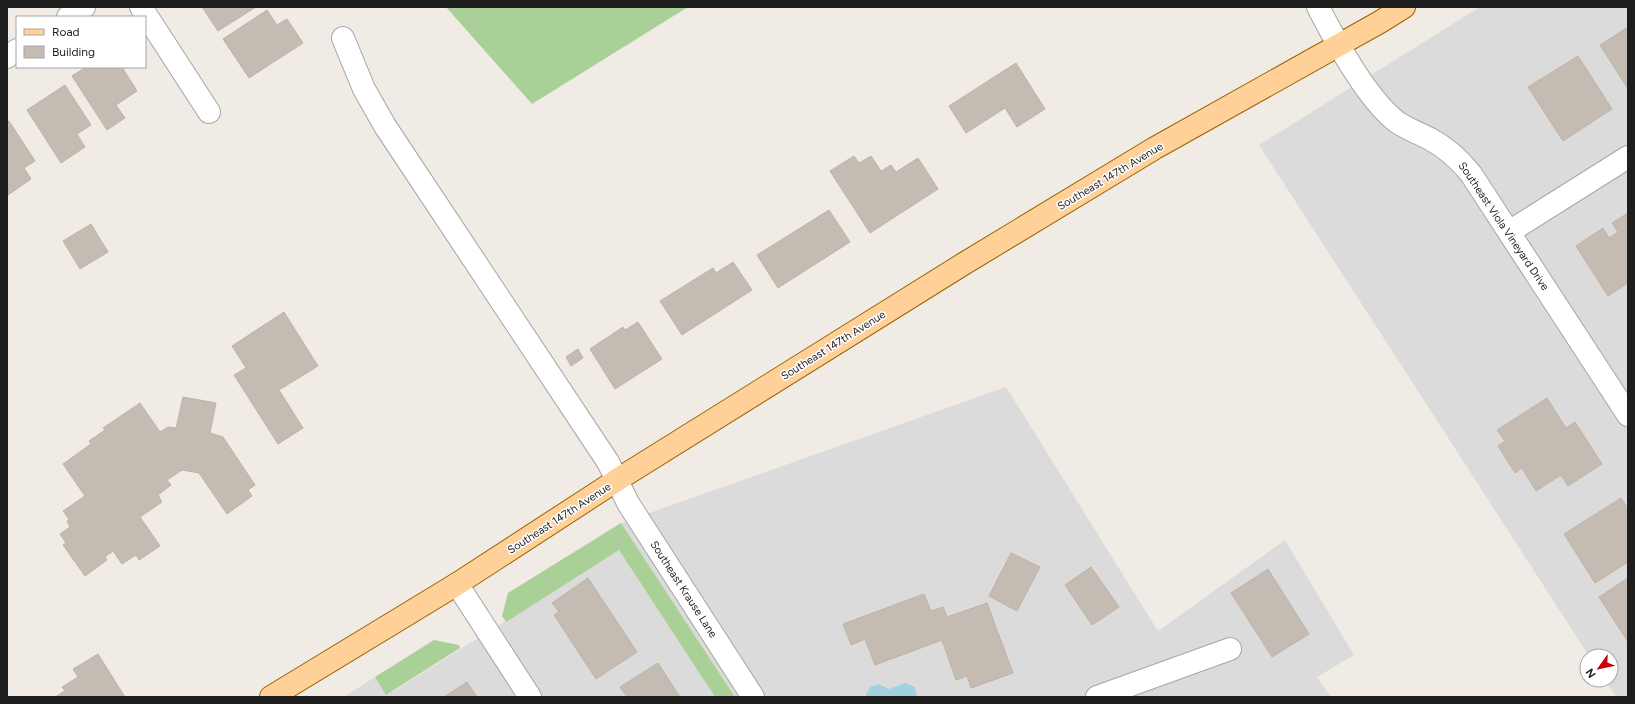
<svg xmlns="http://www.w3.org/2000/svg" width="1635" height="704" font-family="Figtree,sans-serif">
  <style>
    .residential { fill: #dcdbdb }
    .forest { fill: #a9d097 }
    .water { fill: #a2d2df }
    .building { fill: #c4bbb3; stroke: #c2b1a6 }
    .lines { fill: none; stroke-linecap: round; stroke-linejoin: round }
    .minor-casing { stroke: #a5a5a5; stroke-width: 24 }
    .major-casing { stroke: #986300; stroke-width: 24 }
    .minor { stroke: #fff; stroke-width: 22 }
    .major { stroke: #ffd199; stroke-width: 22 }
    .labels { text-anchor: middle; stroke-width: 3; stroke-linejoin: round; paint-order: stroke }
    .street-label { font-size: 11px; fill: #1e1e1e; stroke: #fff }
  </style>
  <rect width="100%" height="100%" fill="#f0ebe4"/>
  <path class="residential" d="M1480 7H1628V697H1616L1605 680H1611V656H1589L1259 145Z
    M1006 387 1158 631 1285 540 1354 655 1317 677 1331 697H735L621 523Z
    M619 550 715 697H344L375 677 387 695Z"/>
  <path class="forest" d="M446 7H688L532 104Z
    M621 523 735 697H715L619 550 506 622 502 616 508 593Z
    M434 640 459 645 460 648 386 695 375 677Z"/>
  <path class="water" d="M905 683 915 687 917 697H866V695L870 687 879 684 889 689Z"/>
  <path class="building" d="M202 7H256L218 31Z
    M267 10 277 25 287 19 303 43 249 78 223 39Z
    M1628 27V89L1600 45Z
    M1578 56 1612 109 1563 141 1528 87Z
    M1016 63 1045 109 1017 127 1005 108 966 133 949 106Z
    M86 67H122L137 91 116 105 125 118 107 130 72 76Z
    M65 85 91 125 77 134 85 147 61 163 27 110Z
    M9 121 35 161 24 168 31 179 8 195 7 122Z
    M854 156 859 163 871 156 881 171 891 165 896 172 918 158 938 189 870 233 830 171Z
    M829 210 850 242 778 288 757 255Z
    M1628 213V283L1608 296 1576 246 1603 228 1609 238 1618 232 1612 223Z
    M91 224 108 252 80 269 63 241Z
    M733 262 752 290 682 335 660 301 713 268 716 273Z
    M284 312 318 366 279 390 303 428 278 444 234 375 246 368 232 346Z
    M638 322 662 359 615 389 590 349 623 327 625 330Z
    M578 349 583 358 571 366 566 357Z
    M183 397 216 403 210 433 223 437 255 485 248 490 252 496 227 514 199 473 182 470 167 480 171 485 158 495 162 502 140 517 160 546 139 560 136 555 122 564 113 551 105 557 107 560 85 576 63 545 66 543 60 534 70 527 67 521 69 519 63 511 85 496 63 464 91 444 89 441 105 430 103 428 140 403 160 432 168 427 176 428Z
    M1547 398 1566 428 1575 422 1602 464 1568 486 1561 475 1536 491 1522 468 1515 473 1498 446 1505 441 1497 430Z
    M1621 498 1628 509V562L1595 583 1564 534Z
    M1011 553 1040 567 1017 611 989 596Z
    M1091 567 1119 607 1092 625 1065 585Z
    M1268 569 1309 634 1272 657 1231 593Z
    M588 578 637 652 596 679 554 615 559 612 552 603Z
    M1628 578V642L1599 597Z
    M924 594 931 611 943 607 947 617 987 603 1013 673 971 688 967 676 956 680 942 640 875 665 865 639 851 645 843 624Z
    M98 654 125 697H55L65 691 62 687 78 677 73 669Z
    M658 663 680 697H627L620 687Z
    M467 682 477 697H444Z"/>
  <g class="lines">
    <g class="minor-casing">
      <path id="minor" d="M141 7 209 112
        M1318 7C1335 40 1368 100 1397 122 1407 129 1419 133 1430 139 1447 148 1459 159 1471 174L1628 415
        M68 17 84 7
        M343 38 364 89 385 126 608 462 628 503 753 697
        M7 57 17 50
        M1509 232 1628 157
        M457 584 530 697
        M1097 697 1230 649"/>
    </g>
    <g class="major-casing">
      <path id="major" d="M271 697 457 584 617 480 965 263 1155 148 1380 22 1404 7"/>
    </g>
    <use href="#minor" class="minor"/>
    <use href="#major" class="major"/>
  </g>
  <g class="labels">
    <g class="street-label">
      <text transform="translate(1110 176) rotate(-31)" y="4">Southeast 147th Avenue</text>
      <text transform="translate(1504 226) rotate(56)" y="4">Southeast Viola Vineyard Drive</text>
      <text transform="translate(833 345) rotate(-32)" y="4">Southeast 147th Avenue</text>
      <text transform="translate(559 518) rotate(-33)" y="4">Southeast 147th Avenue</text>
      <text transform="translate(684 589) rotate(57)" y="4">Southeast Krause Lane</text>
    </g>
  </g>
  <rect width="1635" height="704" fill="none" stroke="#1e1e1e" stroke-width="16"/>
  <rect x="16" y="16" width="130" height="52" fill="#ffffff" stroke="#a5a5a5"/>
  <rect x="24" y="29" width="20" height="6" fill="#ffd199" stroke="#a5a5a5"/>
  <text x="52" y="36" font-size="12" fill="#1e1e1e">Road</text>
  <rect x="24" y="46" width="20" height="12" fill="#c4bbb3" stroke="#a5a5a5"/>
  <text x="52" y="56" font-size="12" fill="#1e1e1e">Building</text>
  <g transform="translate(1599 668) rotate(237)"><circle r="19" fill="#ffffff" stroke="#a5a5a5"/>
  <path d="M0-3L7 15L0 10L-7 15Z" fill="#cc0004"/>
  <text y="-6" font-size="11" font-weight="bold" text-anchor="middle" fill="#1e1e1e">N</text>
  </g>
</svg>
